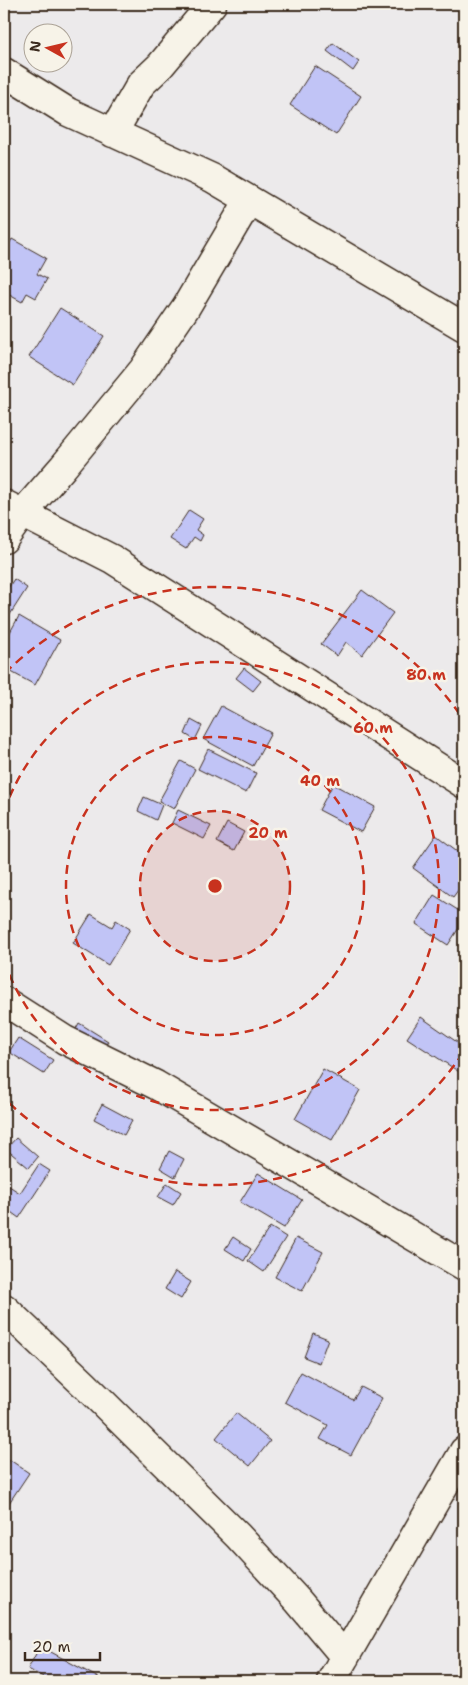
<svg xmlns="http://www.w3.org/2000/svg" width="468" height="1685" font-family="'Shantell Sans',sans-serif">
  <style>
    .building { fill: #c1c4f6; stroke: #3b2a1e }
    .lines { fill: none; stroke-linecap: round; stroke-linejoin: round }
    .minor-casing { stroke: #3b2a1e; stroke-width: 31 }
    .tertiary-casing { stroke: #3b2a1e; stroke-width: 31 }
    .minor { stroke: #f7f3e8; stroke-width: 28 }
    .tertiary { stroke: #f7f3e8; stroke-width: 28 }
    .ring { fill: none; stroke: #c8321e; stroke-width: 2.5; stroke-dasharray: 9 6 }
    .centre { fill: #c8321e; stroke: #f7f3e8; stroke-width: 2.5 }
    .ring-label { font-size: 15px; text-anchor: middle; font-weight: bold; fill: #c8321e; stroke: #f7f3e8; stroke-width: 5; stroke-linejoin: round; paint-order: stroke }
  </style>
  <rect width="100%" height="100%" fill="#eceaeb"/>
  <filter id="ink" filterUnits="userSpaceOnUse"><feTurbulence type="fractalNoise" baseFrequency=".02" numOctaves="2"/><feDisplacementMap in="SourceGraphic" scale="10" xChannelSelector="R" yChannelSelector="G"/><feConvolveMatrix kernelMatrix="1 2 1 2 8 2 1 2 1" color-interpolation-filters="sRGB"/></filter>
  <g filter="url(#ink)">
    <path class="building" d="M333 43 359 62 353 71 327 51Z
      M315 66 361 96 336 135 290 105Z
      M12 239 46 258 37 274 47 279 36 298 27 293 22 302 4 292V264L8 256 4 253Z
      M60 308 104 336 73 385 29 357Z
      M189 510 203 519 196 530 203 535 200 541 194 537 186 549 170 539Z
      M14 579 27 588 4 624V594Z
      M362 590 393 613 362 655 346 642 337 656 321 644Z
      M19 616 60 640 35 685 4 668V643Z
      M244 668 261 681 253 691 236 678Z
      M221 706 271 733 253 766 203 739Z
      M191 720 202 726 195 740 185 734Z
      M208 749 256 773 246 793 198 769Z
      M181 761 195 769 174 809 159 801Z
      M333 784 375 807 361 832 319 810Z
      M144 797 162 805 156 820 138 811Z
      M178 810 211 826 204 839 172 823Z
      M227 823 244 832 234 851 217 842Z
      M436 835 464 856V882L453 897 413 868Z
      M434 895 464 914V920L448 945 416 924Z
      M91 914 112 927 116 920 130 929 108 965 73 943Z
      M421 1017 464 1047V1075L407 1038Z
      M79 1023 108 1041 100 1056 71 1038Z
      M18 1038 53 1060 44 1074 9 1052Z
      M323 1069 360 1090 332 1140 295 1119Z
      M102 1104 132 1120 124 1135 94 1119Z
      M16 1138 38 1157 29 1168 6 1149Z
      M169 1151 184 1159 175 1177 160 1168Z
      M39 1164 50 1171 19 1218 4 1207V1188L6 1184 20 1193Z
      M258 1173 302 1200 284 1228 240 1202Z
      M167 1183 181 1192 173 1205 158 1197Z
      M270 1227 286 1237 264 1272 248 1261Z
      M233 1237 251 1249 244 1261 225 1249Z
      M296 1238 323 1252 302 1291 275 1277Z
      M175 1272 191 1282 181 1299 165 1289Z
      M313 1333 328 1339 319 1363 304 1357Z
      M301 1372 353 1400 361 1387 382 1398 351 1455 320 1439 328 1425 285 1402Z
      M236 1413 270 1441 250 1466 216 1438Z
      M10 1460 29 1473 9 1503 4 1500V1470Z
      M40 1646 104 1681H51L28 1669Z"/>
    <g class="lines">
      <g class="minor-casing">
        <path id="minor" d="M4 72 68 112 212 178 464 327
          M113 133 141 84 160 66 212 4
          M4 504 112 559 464 784
          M4 539 22 514 63 467 143 370 186 307 249 200
          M4 1001 65 1040 156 1085 464 1266"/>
      </g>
      <g class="tertiary-casing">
        <path id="tertiary" d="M4 1308 85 1385 238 1536 298 1601 345 1657
          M331 1681 464 1451"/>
      </g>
      <use href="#minor" class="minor"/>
      <use href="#tertiary" class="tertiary"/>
    </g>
  </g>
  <circle cx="215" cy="886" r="75" fill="#c8321e" fill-opacity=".12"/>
  <g class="ring">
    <circle cx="215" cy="886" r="75"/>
    <circle cx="215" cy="886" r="149"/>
    <path d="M4 811A224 224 0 1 1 4 961"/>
    <path d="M463 1053A299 299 0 0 1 5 1099M5 673A299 299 0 0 1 463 719"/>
  </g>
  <circle cx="215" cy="886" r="8" class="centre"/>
  <g class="ring-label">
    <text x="426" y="680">80 m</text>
    <text x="373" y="733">60 m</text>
    <text x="320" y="786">40 m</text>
    <text x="268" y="838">20 m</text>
  </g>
  <rect width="468" height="1685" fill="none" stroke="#f7f3e8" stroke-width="20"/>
  <rect x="10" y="10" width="448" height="1665" fill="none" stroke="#3b2a1e" stroke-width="2" filter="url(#ink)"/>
  <g transform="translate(48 48) rotate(278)"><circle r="24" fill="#f7f3e8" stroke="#aca397"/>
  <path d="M0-4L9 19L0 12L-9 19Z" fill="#c8321e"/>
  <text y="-8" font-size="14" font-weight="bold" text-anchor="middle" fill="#3b2a1e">N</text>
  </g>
  <path d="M25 1652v8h75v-8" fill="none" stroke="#3b2a1e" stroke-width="2.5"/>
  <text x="32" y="1652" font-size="15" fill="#3b2a1e" stroke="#f7f3e8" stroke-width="4" paint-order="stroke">20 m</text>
</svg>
